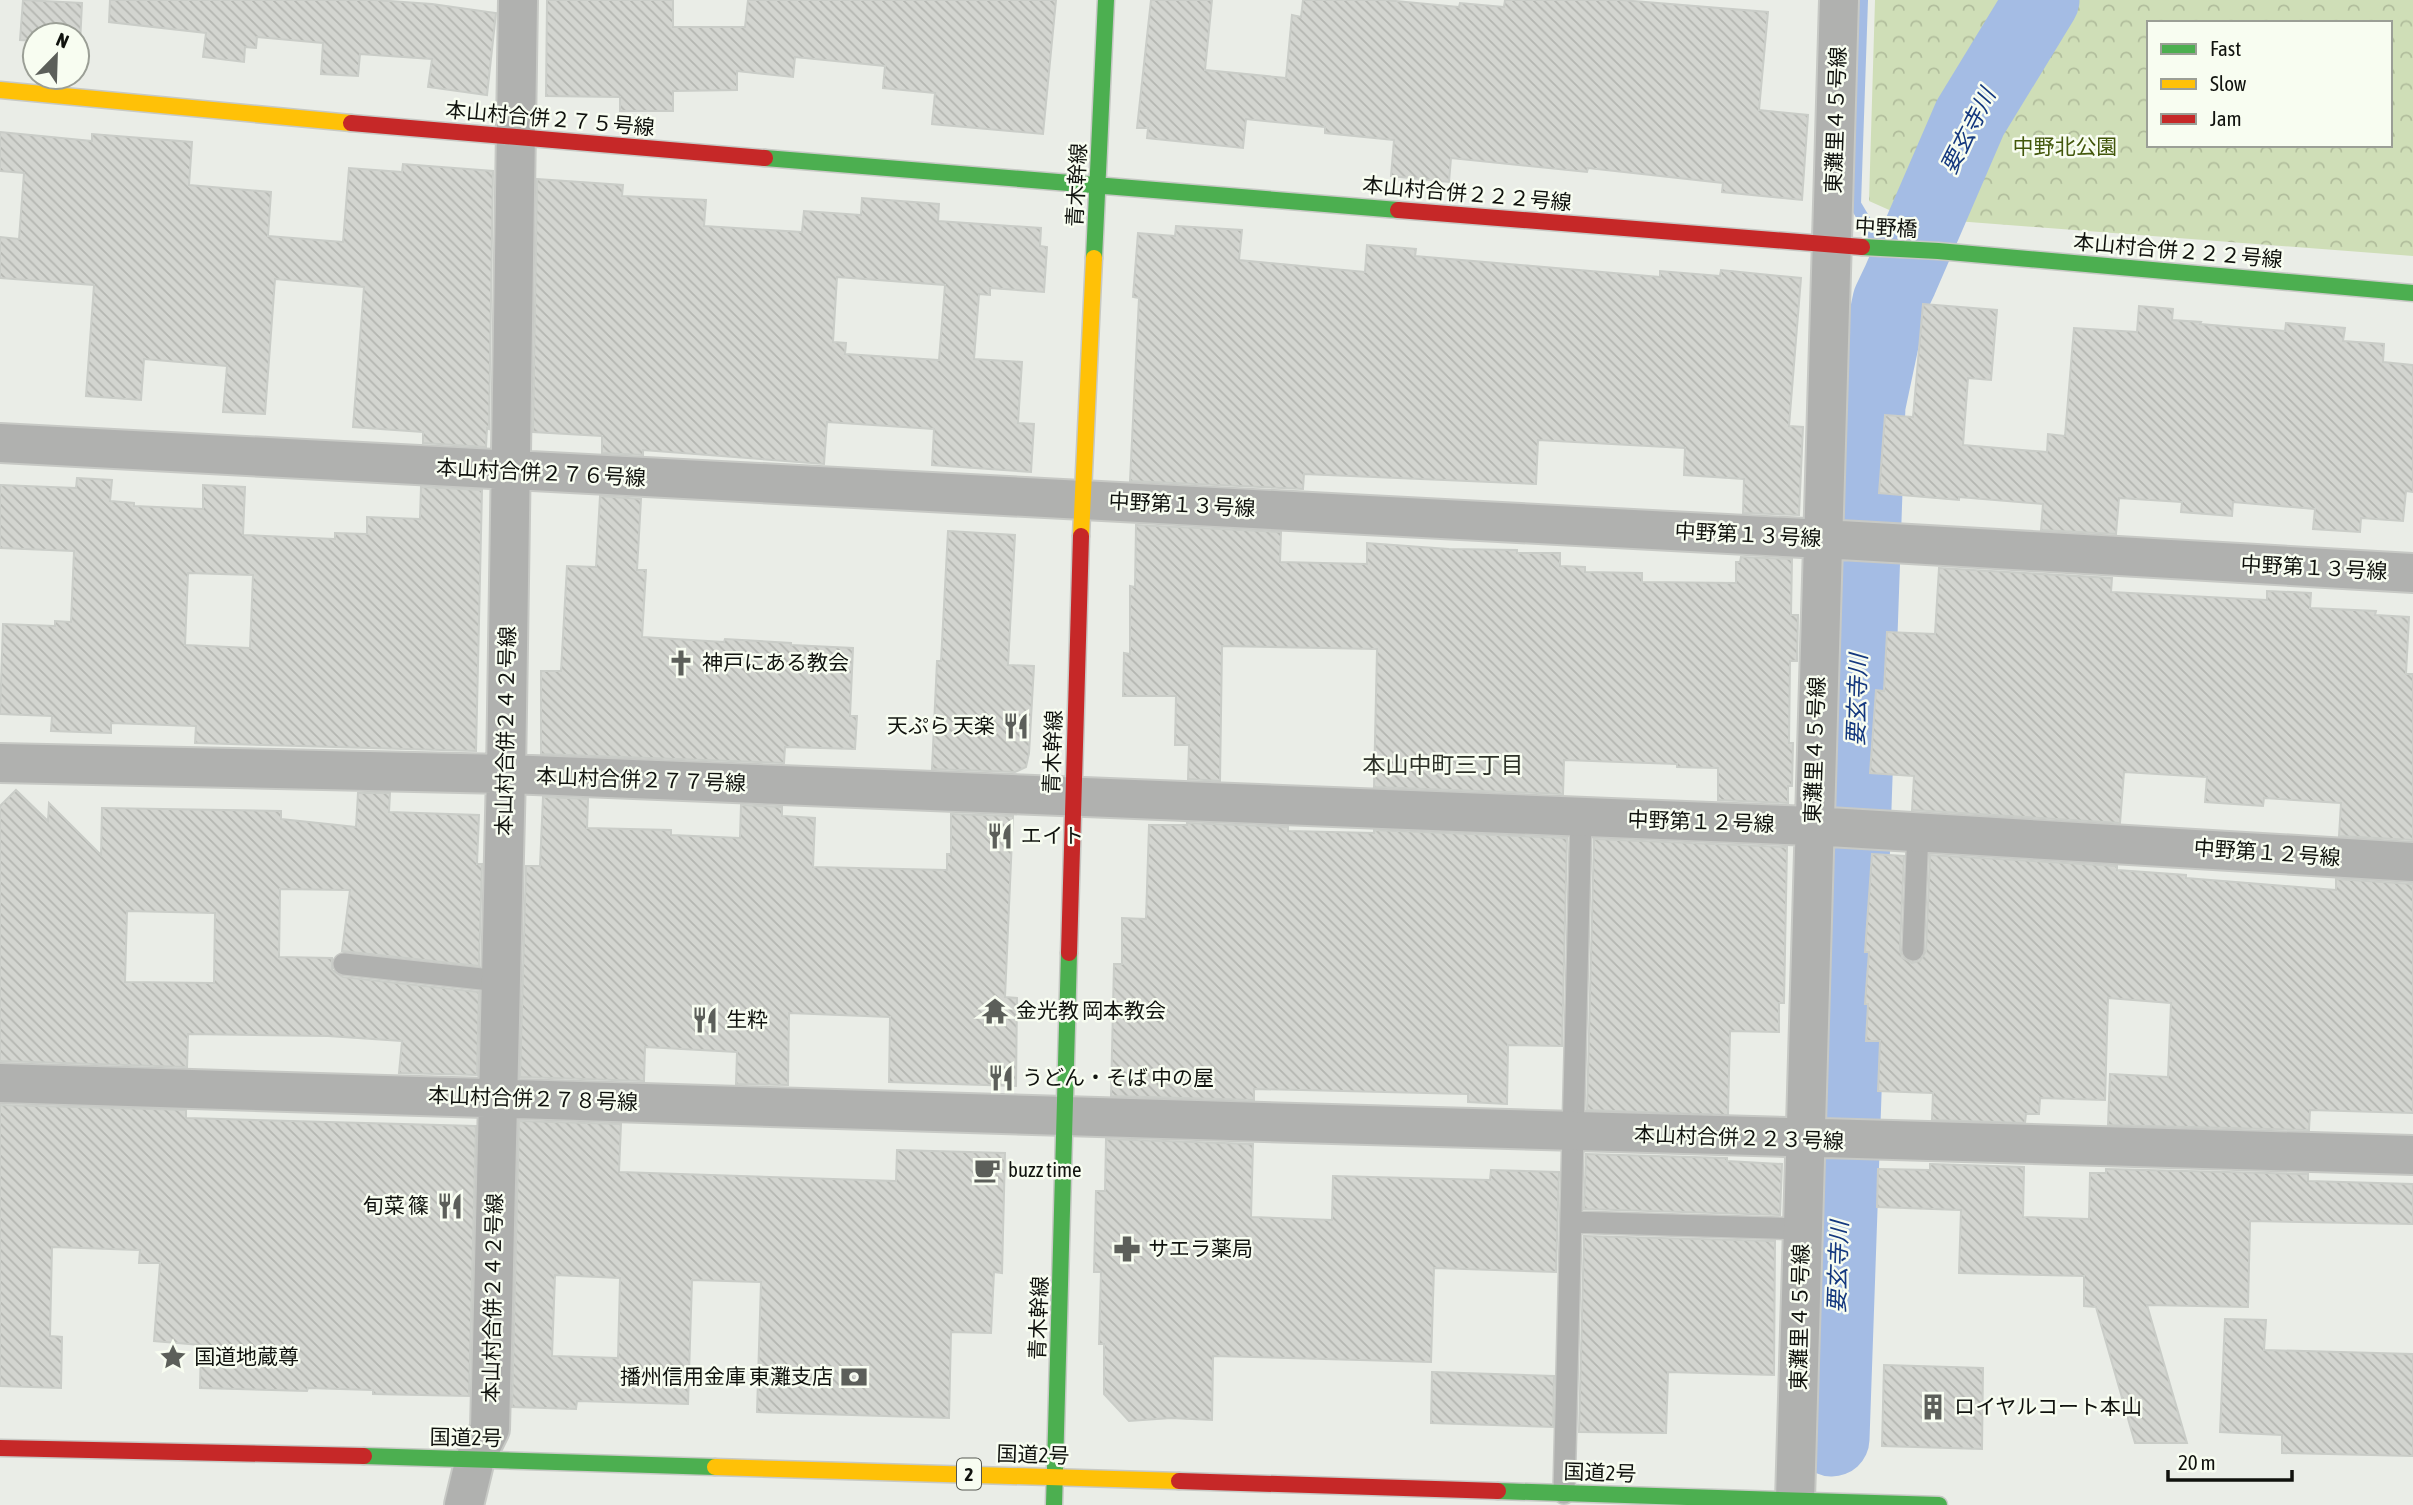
<svg xmlns="http://www.w3.org/2000/svg" width="2413" height="1505" font-family="'Asap Condensed','Noto Sans JP',sans-serif">
  <style>
    .forest { fill: url(#forest-crowns); fill-rule: evenodd }
    .lines { fill: none; stroke-linecap: round; stroke-linejoin: round }
    .stream { stroke: #a4bce4; stroke-width: 12 }
    .river { stroke: #a4bce4; stroke-width: 75 }
    .building { fill: url(#building-back-hatch); stroke: #cacdc8; stroke-width: 2; fill-rule: evenodd }
    .lane-casing { stroke: #c7c9c5; stroke-width: 24 }
    .street-casing { stroke: #c7c9c5; stroke-width: 42 }
    .fast-casing { stroke: #c7c9c5; stroke-width: 19 }
    .slow-casing { stroke: #c7c9c5; stroke-width: 19 }
    .jam-casing { stroke: #c7c9c5; stroke-width: 19 }
    .lane { stroke: #b0b1af; stroke-width: 21 }
    .street { stroke: #b0b1af; stroke-width: 38 }
    .fast { stroke: #4caf50; stroke-width: 16 }
    .slow { stroke: #ffc107; stroke-width: 16 }
    .jam { stroke: #c62828; stroke-width: 16 }
    .labels { text-anchor: middle; stroke-width: 5; stroke-linejoin: round; paint-order: stroke }
    .shield { fill: #f8fdf1; stroke: #565852; stroke-width: 2 }
    .shield-label { font-size: 19px; font-weight: bold; fill: #10120e }
    .street-label { font-size: 21px; fill: #10120e; stroke: #f8fdf1 }
    .park-label { font-size: 21px; fill: #42570b; stroke: #f8fdf1 }
    .poi-label { font-size: 21px; fill: #10120e; stroke: #f8fdf1; text-anchor: start }
    .water-label { font-size: 23px; font-style: italic; fill: #14387e; stroke: #f8fdf1 }
    .neighbourhood-label { font-size: 23px; fill: #2e3229; stroke: #f8fdf1 }
  </style>
  <defs>
    <pattern id="forest-crowns" width="20" height="18" patternUnits="userSpaceOnUse" patternTransform="scale(1.75)"><rect width="20" height="18" fill="#cfdeb7"/><path d="M2 6a3 3 0 1 1 6 0M12 15a3 3 0 1 1 6 0" fill="none" stroke="#b1bd9c"/></pattern>
    <pattern id="building-back-hatch" width="6" height="6" patternUnits="userSpaceOnUse" patternTransform="scale(1.75)"><rect width="6" height="6" fill="#d3d5d0"/><path d="M-1 5l2 2M0 0l6 6M5-1l2 2" fill="none" stroke="#b4b6b1"/></pattern>
  </defs>
  <rect width="100%" height="100%" fill="#eaede7"/>
  <path class="forest" d="M1875 0H2022L1976 80 1905 217 1869 201Z
    M2062 0H2413V256L1943 220 1985 121ZM2149 23H2390V145H2149Z"/>
  <g class="lines">
    <path class="stream" d="M1862 0 1855 204 1900 280"/>
    <path class="river" d="M1832 1439 1868 405 1890 301 1900 280 1970 118 2042 0"/>
  </g>
  <path class="building" d="M23 0 82 3 80 44H77V35H35V41L20 40Z
    M110 0H375L432 4 496 13 487 95 428 87 432 59 360 54 358 76 321 74 323 43 257 37 256 48 245 47 244 62 203 57 206 33 109 22Z
    M547 0H673V27H745L748 0H1056L1043 134 932 124 935 93 883 88 885 66 795 57 793 77 737 71V90L673 91V111H620V97L546 96Z
    M1151 0H1212L1205 70 1286 78 1292 15 1301 17 1303 0H1385L1459 7 1460 3 1504 7 1505 0H1621L1768 12 1759 110 1808 115 1802 200 1722 192 1723 183 1588 168 1587 172 1451 158 1449 182 1391 176 1394 140 1325 133V127L1246 119 1243 148 1147 138 1148 128H1137Z
    M0 132 92 141V134L192 142 189 185 271 192 268 236 343 242 349 168 402 172 403 164 493 171 489 429 487 428 486 447 423 443V432L353 427 364 287 275 279 265 414 223 412 227 366 144 359 141 400 86 396 94 285 0 278V237L19 239 24 173 0 171Z
    M537 179 623 185 622 196 706 200 704 226 802 232 804 211 861 215 862 198 939 204 938 221 1041 228 1040 246 1047 247 1044 292 990 288V295L979 294 974 359 1022 362 1018 423 1034 424 1031 472 932 465 934 429 827 422 824 464 643 450V455L602 453V436L533 432ZM837 277 945 285 939 360 845 354 846 343 833 342Z
    M1176 226 1242 230 1239 260 1365 272 1367 245 1416 249 1415 256 1660 277V271L1720 276 1721 270 1801 278 1789 426 1803 427 1799 515 1743 513 1744 479 1684 475 1685 448 1538 440 1536 484 1304 474 1303 489 1130 481 1139 298 1133 297 1138 233 1175 236Z
    M1923 304 1997 310 1991 380 1968 378 1963 445 2047 452 2048 434 2065 436 2074 328 2137 332 2139 306 2173 309 2172 320 2201 322 2200 324 2285 331 2286 323 2345 328 2343 341 2384 344 2383 362 2413 365V492L2406 491 2403 521 2361 518 2360 532 2313 529 2315 509 2233 502 2232 516 2181 512 2182 502 2119 498 2116 534 2041 530 2043 504 1959 497V500L1879 493 1885 415 1913 417Z
    M77 478 112 480 110 501 134 503V506L203 509V485L245 487 243 535 335 539V533L367 534V517L420 519 421 487 482 490 476 751 195 743 196 726 111 723V733L51 731 52 716 0 714 3 624 55 626V621L71 622 74 551 0 548V485L76 488ZM188 573 253 575 250 648 185 645Z
    M600 496 641 499 637 570H646L642 637 724 642 725 639 791 643V645L853 648 850 716H857L855 749 785 747 784 763 541 754V671H561L567 566 596 567Z
    M1136 525 1281 532 1280 562 1367 564V543L1449 549 1517 550V553H1560V566L1585 567V572L1642 573V582L1736 583V562H1740L1741 557 1792 559 1791 615H1798L1797 661H1790L1789 743H1793L1792 786H1788V803L1718 800V768L1677 767V764L1564 760 1563 794 1374 787 1377 649 1222 646 1220 781 1188 779 1189 745H1175L1176 696H1123L1124 653 1130 654V586L1135 587Z
    M948 531 1015 535 1008 665 1034 666 1029 753 1026 767 1015 772 932 769 937 661H941Z
    M1939 568 2112 578 2111 592 2267 600V591L2311 593 2310 608 2376 611 2375 615 2409 617 2406 674H2413V840L2339 836 2341 803 2264 798 2263 806 2205 802 2207 777 2124 772 2120 823 1912 810 1914 776 1870 773 1876 690 1884 691 1887 632 1935 634Z
    M16 790 48 821 49 803 101 855 102 808 281 811V819L356 827 358 793H390L389 812 479 815 477 864H482L479 966 342 951 350 890 280 889 279 957 332 958V970L343 977 479 992 477 1075 399 1073 402 1041 328 1036 188 1034 187 1067 0 1061V806ZM127 911 215 913 214 983 125 982Z
    M543 797 588 799 587 828 671 830V835L740 838 741 805 782 807V816L815 818 813 867 947 870V854H951V814L1013 816 1005 997 1017 998 1016 1086 889 1082 890 1017 789 1013 788 1085 736 1084 737 1052 645 1047 644 1081 520 1077 526 866H540Z
    M1187 823 1288 827V831L1374 833V830L1567 838 1562 1046 1508 1045 1507 1104 1468 1102V1094L1254 1089V1100L1111 1096 1114 964H1122V918L1146 919 1149 825H1187Z
    M1594 839 1787 847 1784 1003H1779V1032L1730 1031 1728 1115 1587 1110Z
    M1872 854 1904 856 1900 949 1902 957 1912 963 1920 961 1926 951 1930 855 2117 866V870L2186 875V878L2336 890V879L2413 884V1113L2310 1110 2309 1130 2108 1125 2110 1074 2168 1077 2171 1003 2108 998 2105 1100 2040 1098 2039 1114H2026L2025 1123 1932 1120 1933 1093 1878 1091 1880 1041H1866L1868 1004H1865L1869 952H1865Z
    M0 1105 186 1110V1118L476 1126 469 1396 373 1394V1390L308 1388 307 1391 200 1388 201 1345 154 1341 160 1263H139L140 1250 52 1247 50 1336 62 1337 61 1388 0 1386Z
    M519 1121 621 1124 619 1172 896 1181 897 1150 1005 1153 1002 1273 994 1272 991 1333 951 1332 949 1418 757 1412 761 1282 692 1280 688 1404 577 1401 576 1409 512 1407ZM555 1275 620 1278 618 1358 552 1356Z
    M1106 1139 1253 1144 1251 1217 1332 1220 1333 1176 1490 1180 1491 1170 1559 1172 1556 1272 1434 1268 1431 1362 1213 1356 1212 1420 1171 1418 1129 1421 1104 1394V1344H1099L1101 1272H1094L1096 1191H1105Z
    M1586 1154 1727 1158V1161L1782 1164 1780 1215 1584 1209Z
    M1930 1164 2024 1167 2023 1217 2089 1219 2090 1173H2106V1169L2308 1174V1181L2413 1184V1224L2250 1221 2248 1307 2147 1305 2187 1443H2135L2096 1307 2084 1306V1276L1959 1273 1961 1210 1877 1207 1878 1169 1930 1170Z
    M1584 1236 1775 1241 1774 1375 1668 1372 1666 1433 1579 1432Z
    M2225 1319 2266 1320 2264 1350 2413 1354V1456L2282 1453V1435L2220 1432Z
    M1884 1365 1983 1368 1982 1449 1882 1446Z
    M1432 1372 1554 1376 1553 1427 1431 1423Z"/>
  <g class="lines">
    <g class="lane-casing">
      <path id="lane" d="M1913 950 1918 831
        M344 964 500 981
        M1571 1222 1802 1229
        M1564 1493 1581 817"/>
    </g>
    <g class="street-casing">
      <path id="street" d="M0 443 1823 539 2413 573
        M0 763 506 774 1812 826 2413 862
        M0 1083C804 1106 1609 1136 2413 1155
        M1795 1500C1808 1000 1823 500 1839 0
        M464 1505 475 1459 490 1429 506 774 518 0"/>
    </g>
    <g class="fast-casing">
      <path id="fast" d="M765 158 1398 210
        M1862 247 1938 251 2413 293
        M1094 258 1106 0
        M364 1456 715 1467
        M1498 1491 1939 1505
        M1054 1505 1069 953"/>
    </g>
    <g class="slow-casing">
      <path id="slow" d="M0 90 351 123
        M1081 536 1094 258
        M715 1467 1179 1481"/>
    </g>
    <g class="jam-casing">
      <path id="jam" d="M351 123 765 158
        M1398 210 1862 247
        M1069 953 1081 536
        M0 1448 364 1456
        M1179 1481 1498 1491"/>
    </g>
    <use href="#lane" class="lane"/>
    <use href="#street" class="street"/>
    <use href="#fast" class="fast"/>
    <use href="#slow" class="slow"/>
    <use href="#jam" class="jam"/>
  </g>
  <defs>
    <g id="church-bare" transform="scale(2.1)"><path d="M-1.2-6h2.4v3.5h3.3v2.4h-3.3V6h-2.4V-.1h-3.3v-2.4h3.3Z" fill="#5c5f5a" stroke="#f8fdf1" stroke-width="2.5" paint-order="stroke"/></g>
    <g id="restaurant-bare" transform="scale(2.1)"><path d="M-5-6h1v4h1v-4h1v4h1v-4h1v5L-1.5 .5V6h-2V.5L-5-1ZM5-6V6H3V1.5H1.5Q1.5-4 5-6Z" fill="#5c5f5a" stroke="#f8fdf1" stroke-width="2.5" paint-order="stroke"/></g>
    <g id="temple-bare" transform="scale(2.1)"><path d="M0-6L5-2H3V0L6.5 2.5H4V6H1.5V3h-3V6H-4V2.5H-6.5L-3 0V-2H-5Z" fill="#5c5f5a" stroke="#f8fdf1" stroke-width="2.5" paint-order="stroke"/></g>
    <g id="cafe-bare" transform="scale(2.1)"><path d="M-5.5-4.5H6V0H3Q3 3.5 0 3.5H-2.5Q-5.5 3.5-5.5 0ZM3-3.2v2h1.7v-2ZM-6 4.5H4V6H-6Z" fill="#5c5f5a" stroke="#f8fdf1" stroke-width="2.5" paint-order="stroke"/></g>
    <g id="pharmacy-bare" transform="scale(2.1)"><path d="M-2-6h4v4h4v4h-4v4h-4v-4h-4v-4h4Z" fill="#5c5f5a" stroke="#f8fdf1" stroke-width="2.5" paint-order="stroke"/></g>
    <g id="sight-bare" transform="scale(2.1)"><path d="M0-6L1.8-2.2L6-1.7L2.9 1.2L3.7 5.4L0 3.3L-3.7 5.4L-2.9 1.2L-6-1.7L-1.8-2.2Z" fill="#5c5f5a" stroke="#f8fdf1" stroke-width="2.5" paint-order="stroke"/></g>
    <g id="bank-bare" transform="scale(2.1)"><path d="M-6-4H6V4H-6ZM0-2.3a2.3 2.3 0 1 0 0 4.6a2.3 2.3 0 1 0 0-4.6Z" fill="#5c5f5a" stroke="#f8fdf1" stroke-width="2.5" paint-order="stroke"/></g>
    <g id="building-bare" transform="scale(2.1)"><path d="M-4-6H4V6H1V3H-1V6H-4ZM-2.5-4.3h1.7v1.8h-1.7ZM.8-4.3h1.7v1.8H.8ZM-2.5-1h1.7V.8h-1.7ZM.8-1h1.7V.8H.8Z" fill="#5c5f5a" stroke="#f8fdf1" stroke-width="2.5" paint-order="stroke"/></g>
  </defs>
  <g fill-rule="evenodd">
    <use href="#church-bare" x="681" y="663"/>
    <use href="#restaurant-bare" x="1016" y="726"/>
    <use href="#restaurant-bare" x="1000" y="836"/>
    <use href="#temple-bare" x="995" y="1011"/>
    <use href="#restaurant-bare" x="705" y="1020"/>
    <use href="#restaurant-bare" x="1001" y="1078"/>
    <use href="#cafe-bare" x="987" y="1170"/>
    <use href="#restaurant-bare" x="450" y="1206"/>
    <use href="#pharmacy-bare" x="1127" y="1249"/>
    <use href="#sight-bare" x="173" y="1357"/>
    <use href="#bank-bare" x="854" y="1377"/>
    <use href="#building-bare" x="1933" y="1407"/>
  </g>
  <g class="labels">
    <rect class="shield" x="957" y="1458.5" width="24" height="31" rx="5"/>
    <g class="shield-label">
      <text x="969" y="1481">2</text>
    </g>
    <g class="street-label">
      <text transform="translate(550 119) rotate(5)" y="7">本山村合併２７５号線</text>
      <text transform="translate(1836 120) rotate(-88)" y="7">東灘里４５号線</text>
      <text transform="translate(1077 185) rotate(-87)" y="7">青木幹線</text>
      <text transform="translate(1467 194) rotate(5)" y="7">本山村合併２２２号線</text>
      <text transform="translate(1886 228) rotate(3)" y="7">中野橋</text>
      <text transform="translate(2178 251) rotate(5)" y="7">本山村合併２２２号線</text>
      <text transform="translate(541 473) rotate(3)" y="7">本山村合併２７６号線</text>
      <text transform="translate(1182 505) rotate(3)" y="7">中野第１３号線</text>
      <text transform="translate(1748 535) rotate(3)" y="7">中野第１３号線</text>
      <text transform="translate(2314 568) rotate(3)" y="7">中野第１３号線</text>
      <text transform="translate(506 731) rotate(-89)" y="7">本山村合併２４２号線</text>
      <text transform="translate(1815 750) rotate(-88)" y="7">東灘里４５号線</text>
      <text transform="translate(1053 752) rotate(-88)" y="7">青木幹線</text>
      <text transform="translate(641 780) rotate(2)" y="7">本山村合併２７７号線</text>
      <text transform="translate(1701 822) rotate(2)" y="7">中野第１２号線</text>
      <text transform="translate(2267 853) rotate(4)" y="7">中野第１２号線</text>
      <text transform="translate(533 1099) rotate(2)" y="7">本山村合併２７８号線</text>
      <text transform="translate(1739 1138) rotate(2)" y="7">本山村合併２２３号線</text>
      <text transform="translate(493 1298) rotate(-89)" y="7">本山村合併２４２号線</text>
      <text transform="translate(1800 1317) rotate(-89)" y="7">東灘里４５号線</text>
      <text transform="translate(1039 1318) rotate(-88)" y="7">青木幹線</text>
      <text transform="translate(466 1438) rotate(1)" y="7">国道2号</text>
      <text transform="translate(1033 1455) rotate(2)" y="7">国道2号</text>
      <text transform="translate(1600 1473) rotate(2)" y="7">国道2号</text>
    </g>
    <g class="park-label">
      <text x="2065" y="154">中野北公園</text>
    </g>
    <g class="poi-label">
      <text x="702" y="670">神戸にある教会</text>
      <text x="995" y="733" text-anchor="end">天ぷら 天楽</text>
      <text x="1021" y="843">エイト</text>
      <text x="1016" y="1018">金光教 岡本教会</text>
      <text x="726" y="1027">生粋</text>
      <text x="1022" y="1085">うどん・そば 中の屋</text>
      <text x="1008" y="1177">buzz time</text>
      <text x="429" y="1213" text-anchor="end">旬菜 篠</text>
      <text x="1148" y="1256">サエラ薬局</text>
      <text x="194" y="1364">国道地蔵尊</text>
      <text x="833" y="1384" text-anchor="end">播州信用金庫 東灘支店</text>
      <text x="1954" y="1414">ロイヤルコート本山</text>
    </g>
    <g class="water-label">
      <text transform="translate(1968 131) rotate(-63)" y="8">要玄寺川</text>
      <text transform="translate(1857 700) rotate(-88)" y="8">要玄寺川</text>
      <text transform="translate(1838 1267) rotate(-88)" y="8">要玄寺川</text>
    </g>
    <g class="neighbourhood-label">
      <text x="1443" y="773">本山中町三丁目</text>
    </g>
  </g>
  <rect x="2147" y="21" width="245" height="126" fill="#f8fdf1" stroke="#9b9f96" stroke-width="2"/>
  <rect x="2161" y="44" width="35" height="10" fill="#4caf50" stroke="#9b9f96" stroke-width="2"/>
  <text x="2210" y="56" font-size="21" fill="#10120e">Fast</text>
  <rect x="2161" y="79" width="35" height="10" fill="#ffc107" stroke="#9b9f96" stroke-width="2"/>
  <text x="2210" y="91" font-size="21" fill="#10120e">Slow</text>
  <rect x="2161" y="114" width="35" height="10" fill="#c62828" stroke="#9b9f96" stroke-width="2"/>
  <text x="2210" y="126" font-size="21" fill="#10120e">Jam</text>
  <g transform="translate(56 56) rotate(23)"><circle r="33" fill="#f8fdf1" stroke="#9b9f96" stroke-width="2"/>
  <path d="M0-5L12 26L0 18L-12 26Z" fill="#5c5f5a"/>
  <text y="-10" font-size="19" font-weight="bold" text-anchor="middle" fill="#10120e">N</text>
  </g>
  <path d="M2168 1470v10h124v-10" fill="none" stroke="#10120e" stroke-width="3.5"/>
  <text x="2178" y="1470" font-size="21" fill="#10120e" stroke="#f8fdf1" stroke-width="5" paint-order="stroke">20 m</text>
</svg>
